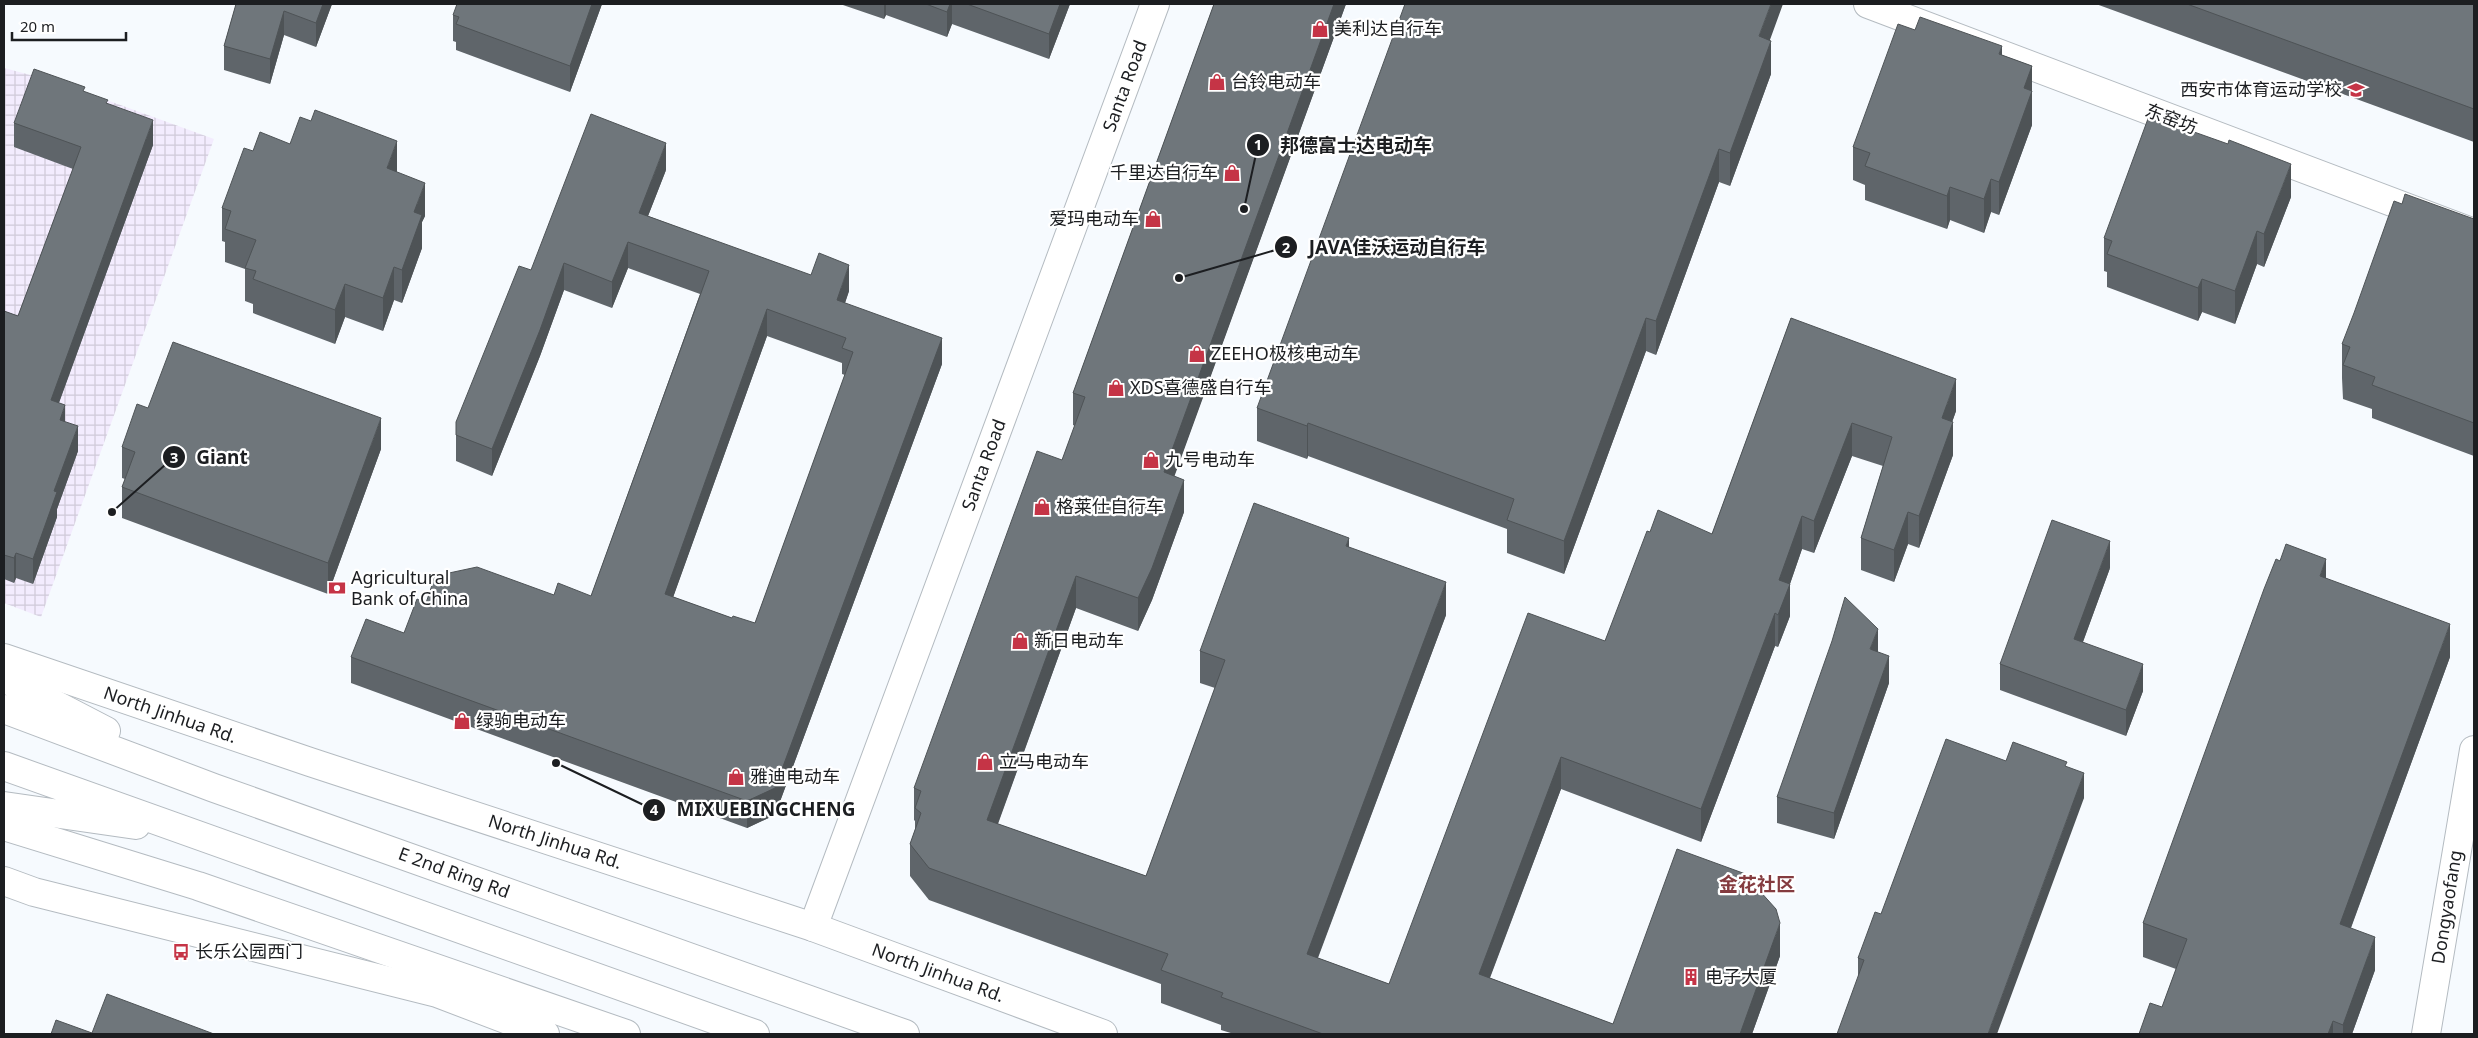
<svg xmlns="http://www.w3.org/2000/svg" width="2478" height="1038" font-family="'Noto Sans','Noto Sans SC',sans-serif">
  <style>
    .industrial { fill: url(#industrial-grid) }
    .lines { fill: none; stroke-linecap: round; stroke-linejoin: round }
    .minor-casing { stroke: #b4bbc1; stroke-width: 30 }
    .major-casing { stroke: #b4bbc1; stroke-width: 30 }
    .highway-casing { stroke: #b4bbc1; stroke-width: 30 }
    .minor { stroke: #fff; stroke-width: 28 }
    .major { stroke: #fff; stroke-width: 28 }
    .highway { stroke: #fff; stroke-width: 28 }
    .wall { fill: #5f656a; fill-rule: evenodd }
    .shaded-wall { fill: #4e5356 }
    .building { fill: #6f767b; stroke: #4e5356; fill-rule: evenodd }
    .labels { text-anchor: middle; stroke-width: 4.5; stroke-linejoin: round; paint-order: stroke }
    .poi-label { font-size: 18px; fill: #1c1e21; stroke: #fff; text-anchor: start }
    .street-label { font-size: 18px; fill: #1c1e21; stroke: #fff }
    .neighbourhood-label { font-size: 19px; font-weight: bold; fill: #843b3f; stroke: #fff }
    .leader { fill: none; stroke: #1c1e21; stroke-width: 2 }
    .callout-dot { fill: #1c1e21; stroke: #fff; stroke-width: 2 }
    .mark-label { font-size: 15px; text-anchor: middle; font-weight: bold; fill: #fff }
    .callout-label { font-size: 19px; text-anchor: middle; font-weight: bold; fill: #1c1e21; stroke: #fff; stroke-width: 4.5; stroke-linejoin: round; paint-order: stroke }
  </style>
  <defs>
    <pattern id="industrial-grid" width="8" height="8" patternUnits="userSpaceOnUse" patternTransform="scale(1.25)"><rect width="8" height="8" fill="#f3ecfe"/><path d="M0 4h8M4 0v8" fill="none" stroke="#d0cad9"/></pattern>
  </defs>
  <rect width="100%" height="100%" fill="#f6fafe"/>
  <path class="industrial" d="M4 68 57 82 214 139 41 617 4 603Z"/>
  <g class="lines">
    <g class="minor-casing">
      <path id="minor" d="M1868 4 2474 233
        M4 881 34 892 437 993 545 1034
        M813 927 1155 4
        M2426 1034 2474 750"/>
    </g>
    <g class="major-casing">
      <path id="major" d="M4 658 310 762 813 927 1103 1034
        M4 826 198 886 626 1034"/>
    </g>
    <g class="highway-casing">
      <path id="highway" d="M4 678 106 731
        M4 709 214 788 905 1034
        M4 766 755 1034
        M4 806 136 825"/>
    </g>
    <use href="#minor" class="minor"/>
    <use href="#major" class="major"/>
    <use href="#highway" class="highway"/>
  </g>
  <path class="wall" d="M236 4H332L316 47 284 35 270 84 224 70V46Z
    M602 4 570 92 456 50V42L453 41V15Z
    M840 4H1070L1049 59 952 24 947 37 886 15 884 19Z
    M1214 4H1346L1174 476 1184 512 1152 600 1138 631 1076 608 998 824 1146 876 1215 688 1200 683V651L1349 547 1446 615 1318 958 1389 984 1605 641 1650 532 1712 534 1791 318 1956 411 1952 422 1953 455 1919 548 1908 544 1894 582 1861 570V538L1883 466 1852 456 1814 553 1802 549 1790 584V616L1778 647 1775 646 1701 842 1561 789 1490 978 1613 1024 1762 893 1780 956 1752 1034H1234L1221 1030V1025L1161 1003V984L929 900 910 876V844L915 830V821L914 820V788L1062 460 1075 426 1073 425V393Z
    M2096 4H2474V142Z
    M1915 30 2002 55 2032 66V125L1999 215 1991 212 1984 233 1950 220 1947 229 1865 200V185L1853 180V147Z
    M1770 40 1771 74 1730 186 1719 182 1656 355 1646 351 1564 574 1507 553V529L1308 456 1307 459 1257 441V408Z
    M85 92 108 104 153 145 59 403 65 422 78 451 57 509V517L33 584 16 578 14 583 4 579V311L18 316 73 169 14 147V123Z
    M311 121 397 172 425 216 422 222V248L402 303 394 300 383 331 345 317 335 344 253 313V304L245 301V269L225 262V242L222 241V208L253 151 290 144Z
    M666 170 648 216 849 291 845 303 942 364 775 815 747 828 351 683V657L404 633 426 603 554 595 591 596 700 294 628 268 612 308 564 290 540 356 492 476 456 461V422L531 270ZM767 336 842 363V374L845 375 755 623 732 618 673 597Z
    M2291 197 2264 267 2257 264 2235 324 2202 312 2198 321 2107 287V272L2104 271V238Z
    M2474 219V456L2372 418V409L2343 399 2342 378V344Z
    M148 408 381 449 328 594 122 518V487L125 479 122 478V447Z
    M2110 568 2083 642 2143 691 2126 736 2000 690V664Z
    M2326 578 2450 657 2351 928 2375 970 2352 1034H2139L2162 1007 2176 969 2143 957V923Z
    M1878 652 1889 683 1834 839 1777 823V797Z
    M2006 761 2067 767 2084 798 1858 976V958L1881 914Z"/>
  <path class="shaded-wall" d="M323 4H332L316 47V23Z
    M592 4H602L570 92V66Z
    M884 4H886V15L884 19Z
    M950 4H952V24L947 37V12Z
    M1060 4H1070L1049 59V34Z
    M1334 4H1346L1164 505V472Z
    M1771 4H1783L1759 70V36Z
    M284 11V35L270 84V59Z
    M1771 41V74L1730 186V153Z
    M2002 46V80L1999 54Z
    M2032 66V125L1999 215V182L2024 88Z
    M153 120V145L51 424V400Z
    M397 141V175L387 168Z
    M666 143V170L639 239V213Z
    M1719 149V182L1656 355V321Z
    M2291 164V197L2264 267V234Z
    M1991 179V212L1984 233V199Z
    M425 183V216L422 222V248L402 303V270L414 212Z
    M1950 187V220L1947 229V196Z
    M2257 231V264L2235 324V291Z
    M628 242V268L612 308V282Z
    M564 263V290L540 356 492 476V449Z
    M849 265V291L837 326V300Z
    M394 267V300L383 331V298Z
    M2202 279V312L2198 321V288Z
    M345 284V317L335 344V310Z
    M767 309V336L665 620V594Z
    M1646 318V351L1564 574V541Z
    M942 338V364L775 815 747 828V801Z
    M1956 379V411L1942 451V418Z
    M65 405V430L60 420Z
    M381 418V449L328 594V563Z
    M1953 422V455L1919 548V516Z
    M1308 423V456L1307 459V426Z
    M1852 423V456L1814 553V521Z
    M78 426V451L57 509V517L33 584V559L54 491Z
    M1184 480V512L1152 600 1138 631V598Z
    M1908 512V544L1894 582V550Z
    M1802 516V549L1784 601 1790 584V616L1778 647 1779 580Z
    M1349 538V570L1346 546Z
    M2110 541V568L2074 666V639Z
    M16 553V578L14 583V558Z
    M2326 559V592L2320 576Z
    M1076 576V608L987 853V820Z
    M1446 582V615L1307 986V954Z
    M1775 613V646L1701 842V809Z
    M2450 624V657L2340 957V924Z
    M1878 629V656L1870 649Z
    M1889 656V683L1834 839V813Z
    M2143 664V691L2126 736V710Z
    M1561 757V789L1479 1006V974Z
    M2084 773V798L1997 1034H1988Z
    M1762 880V913L1758 889Z
    M1780 923V956L1752 1034H1740Z
    M2375 937V970L2352 1034H2343V1025Z
    M2333 1021V1034H2328Z"/>
  <path class="building" d="M236 4H323L316 23 284 11 270 59 224 46Z
    M457 4H592L570 66 456 24 459 17 453 15Z
    M926 4H950L947 12Z
    M967 4H1060L1049 34Z
    M1214 4H1334L1164 472 1184 480 1152 568 1138 598 1076 576 987 820 1146 876 1225 660 1200 651 1254 503 1349 538 1346 546 1446 582 1307 954 1389 984 1528 613 1605 641 1647 531 1650 532 1658 510 1712 534 1791 318 1956 379 1942 418 1953 422 1919 516 1908 512 1894 550 1861 538 1892 437 1852 423 1814 521 1802 516 1779 580 1790 584 1778 615 1775 613 1701 809 1561 757 1479 974 1613 1024 1677 849 1762 880 1758 889 1776 909 1780 923 1740 1034H1323L1221 997 1223 993 1161 970 1168 954 929 868 910 844 921 813 915 808 921 791 914 788 1037 451 1062 460 1085 397 1073 393Z
    M1405 4H1771L1759 36 1771 41 1730 153 1719 149 1656 321 1646 318 1564 541 1507 520 1514 499 1308 423 1307 426 1257 408Z
    M2187 4H2474V109Z
    M1920 17 2002 46 1999 54 2032 66 2024 88 2032 91 1999 182 1991 179 1984 199 1950 187 1947 196 1865 166 1870 153 1853 147 1898 24 1915 30Z
    M34 69 85 87 83 91 108 100 106 103 153 120 51 400 65 405 60 420 78 426 54 491 57 492 33 559 16 553 14 558 4 555V311L18 316 81 147 14 123Z
    M315 110 397 141 387 168 425 183 414 212 422 215 402 270 394 267 383 298 345 284 335 310 253 279 256 271 245 268 256 240 225 229 231 211 222 208 244 148 253 151 260 132 290 144 300 117 311 121Z
    M591 114 666 143 639 213 811 275 819 253 849 265 837 300 942 338 775 788 747 801 351 657 366 619 404 633 417 599 426 603 435 576 477 567 554 595 558 583 591 596 709 271 628 242 612 282 564 263 540 330 492 449 456 435V422L519 266 531 270ZM767 309 846 338 842 348 853 352 755 623 733 616 732 618 665 594Z
    M2149 116 2228 144 2229 140 2291 164 2264 234 2257 231 2235 291 2202 279 2198 288 2107 254 2112 241 2104 238Z
    M2405 194 2474 219V423L2372 385 2375 377 2343 365 2350 347 2342 344 2354 313 2394 201 2402 204Z
    M173 342 381 418 328 563 122 487 135 452 122 447 137 404 148 408Z
    M2052 520 2110 541 2074 639 2143 664 2126 710 2000 664Z
    M2286 544 2326 559 2320 576 2450 624 2340 924 2375 937 2343 1025 2333 1021 2328 1034H2139L2150 1003 2162 1007 2187 939 2143 923 2264 589 2276 559 2280 561Z
    M1845 597 1878 629 1870 649 1889 656 1834 813 1777 797 1832 641Z
    M1946 739 2006 761 2013 742 2067 762 2065 766 2084 773 1988 1034H1837L1864 960 1858 958 1875 912 1881 914Z
    M107 994 214 1034H51L56 1020 92 1033Z"/>
  <defs>
    <g id="shop-bare" transform="scale(1.35)"><path d="M-5-2.5h2.3a2.7 3.5 0 0 1 5.4 0H5L5.5 6h-11ZM-1.5-2.5h3a1.5 2.3 0 0 0-3 0Z" fill="#c53446" stroke="#fff" stroke-width="2.5" paint-order="stroke"/></g>
    <g id="school-bare" transform="scale(1.35)"><path d="M0-5L7-2L0 1L-7-2ZM-4 1L0 2.5L4 1V4Q0 6-4 4Z" fill="#c53446" stroke="#fff" stroke-width="2.5" paint-order="stroke"/></g>
    <g id="bank-bare" transform="scale(1.35)"><path d="M-6-4H6V4H-6ZM0-2.3a2.3 2.3 0 1 0 0 4.6a2.3 2.3 0 1 0 0-4.6Z" fill="#c53446" stroke="#fff" stroke-width="2.5" paint-order="stroke"/></g>
    <g id="bus-bare" transform="scale(1.35)"><path d="M-5-6H5V4H4V6H2V4H-2V6H-4V4H-5ZM-3.5-4V0h7V-4ZM-3.5 1.2v1.5H-2V1.2ZM2 1.2v1.5H3.5V1.2Z" fill="#c53446" stroke="#fff" stroke-width="2.5" paint-order="stroke"/></g>
    <g id="building-bare" transform="scale(1.35)"><path d="M-4-6H4V6H1V3H-1V6H-4ZM-2.5-4.3h1.7v1.8h-1.7ZM.8-4.3h1.7v1.8H.8ZM-2.5-1h1.7V.8h-1.7ZM.8-1h1.7V.8H.8Z" fill="#c53446" stroke="#fff" stroke-width="2.5" paint-order="stroke"/></g>
  </defs>
  <g fill-rule="evenodd">
    <use href="#shop-bare" x="1320" y="29"/>
    <use href="#shop-bare" x="1217" y="82"/>
    <use href="#school-bare" x="2356" y="90"/>
    <use href="#shop-bare" x="1232" y="173"/>
    <use href="#shop-bare" x="1153" y="219"/>
    <use href="#shop-bare" x="1197" y="354"/>
    <use href="#shop-bare" x="1116" y="388"/>
    <use href="#shop-bare" x="1151" y="460"/>
    <use href="#shop-bare" x="1042" y="507"/>
    <use href="#bank-bare" x="337" y="588"/>
    <use href="#shop-bare" x="1020" y="641"/>
    <use href="#shop-bare" x="462" y="721"/>
    <use href="#shop-bare" x="985" y="762"/>
    <use href="#shop-bare" x="736" y="777"/>
    <use href="#bus-bare" x="181" y="952"/>
    <use href="#building-bare" x="1691" y="977"/>
  </g>
  <g class="labels">
    <g class="poi-label">
      <text x="1334" y="35">美利达自行车</text>
      <text x="1231" y="88">台铃电动车</text>
      <text x="2342" y="96" text-anchor="end">西安市体育运动学校</text>
      <text x="1218" y="179" text-anchor="end">千里达自行车</text>
      <text x="1139" y="225" text-anchor="end">爱玛电动车</text>
      <text x="1211" y="360">ZEEHO极核电动车</text>
      <text x="1130" y="394">XDS喜德盛自行车</text>
      <text x="1165" y="466">九号电动车</text>
      <text x="1056" y="513">格莱仕自行车</text>
      <text x="351" y="584">Agricultural<tspan x="351" dy="21">Bank of China</tspan></text>
      <text x="1034" y="647">新日电动车</text>
      <text x="476" y="727">绿驹电动车</text>
      <text x="999" y="768">立马电动车</text>
      <text x="750" y="783">雅迪电动车</text>
      <text x="195" y="958">长乐公园西门</text>
      <text x="1705" y="983">电子大厦</text>
    </g>
    <g class="street-label">
      <text transform="translate(1125 86) rotate(-70)" y="6">Santa Road</text>
      <text transform="translate(2171 119) rotate(21)" y="6">东窑坊</text>
      <text transform="translate(984 465) rotate(-70)" y="6">Santa Road</text>
      <text transform="translate(170 715) rotate(19)" y="6">North Jinhua Rd.</text>
      <text transform="translate(555 842) rotate(18)" y="6">North Jinhua Rd.</text>
      <text transform="translate(454 873) rotate(20)" y="6">E 2nd Ring Rd</text>
      <text transform="translate(2447 907) rotate(-81)" y="6">Dongyaofang</text>
      <text transform="translate(938 973) rotate(20)" y="6">North Jinhua Rd.</text>
    </g>
    <g class="neighbourhood-label">
      <text x="1757" y="891">金花社区</text>
    </g>
  </g>
  <path class="leader" d="M1244 209L1258 145M1179 278L1286 247M112 512L174 457M556 763L654 810"/>
  <g class="callout-dot">
    <circle cx="1244" cy="209" r="5"/>
    <circle cx="1179" cy="278" r="5"/>
    <circle cx="112" cy="512" r="5"/>
    <circle cx="556" cy="763" r="5"/>
    <circle cx="1258" cy="145" r="12"/>
    <circle cx="1286" cy="247" r="12"/>
    <circle cx="174" cy="457" r="12"/>
    <circle cx="654" cy="810" r="12"/>
  </g>
  <g class="mark-label">
    <text x="1258" y="150">1</text>
    <text x="1286" y="253">2</text>
    <text x="174" y="463">3</text>
    <text x="654" y="815">4</text>
  </g>
  <g class="callout-label">
    <text x="1356" y="152">邦德富士达电动车</text>
    <text x="1397" y="254">JAVA佳沃运动自行车</text>
    <text x="222" y="464">Giant</text>
    <text x="766" y="816">MIXUEBINGCHENG</text>
  </g>
  <rect width="2478" height="1038" fill="none" stroke="#1c1e21" stroke-width="10"/>
  <path d="M12 32v8h114v-8" fill="none" stroke="#1c1e21" stroke-width="2.5"/>
  <text x="20" y="32" font-size="15" fill="#1c1e21" stroke="#ffffff" stroke-width="4" paint-order="stroke">20 m</text>
</svg>
